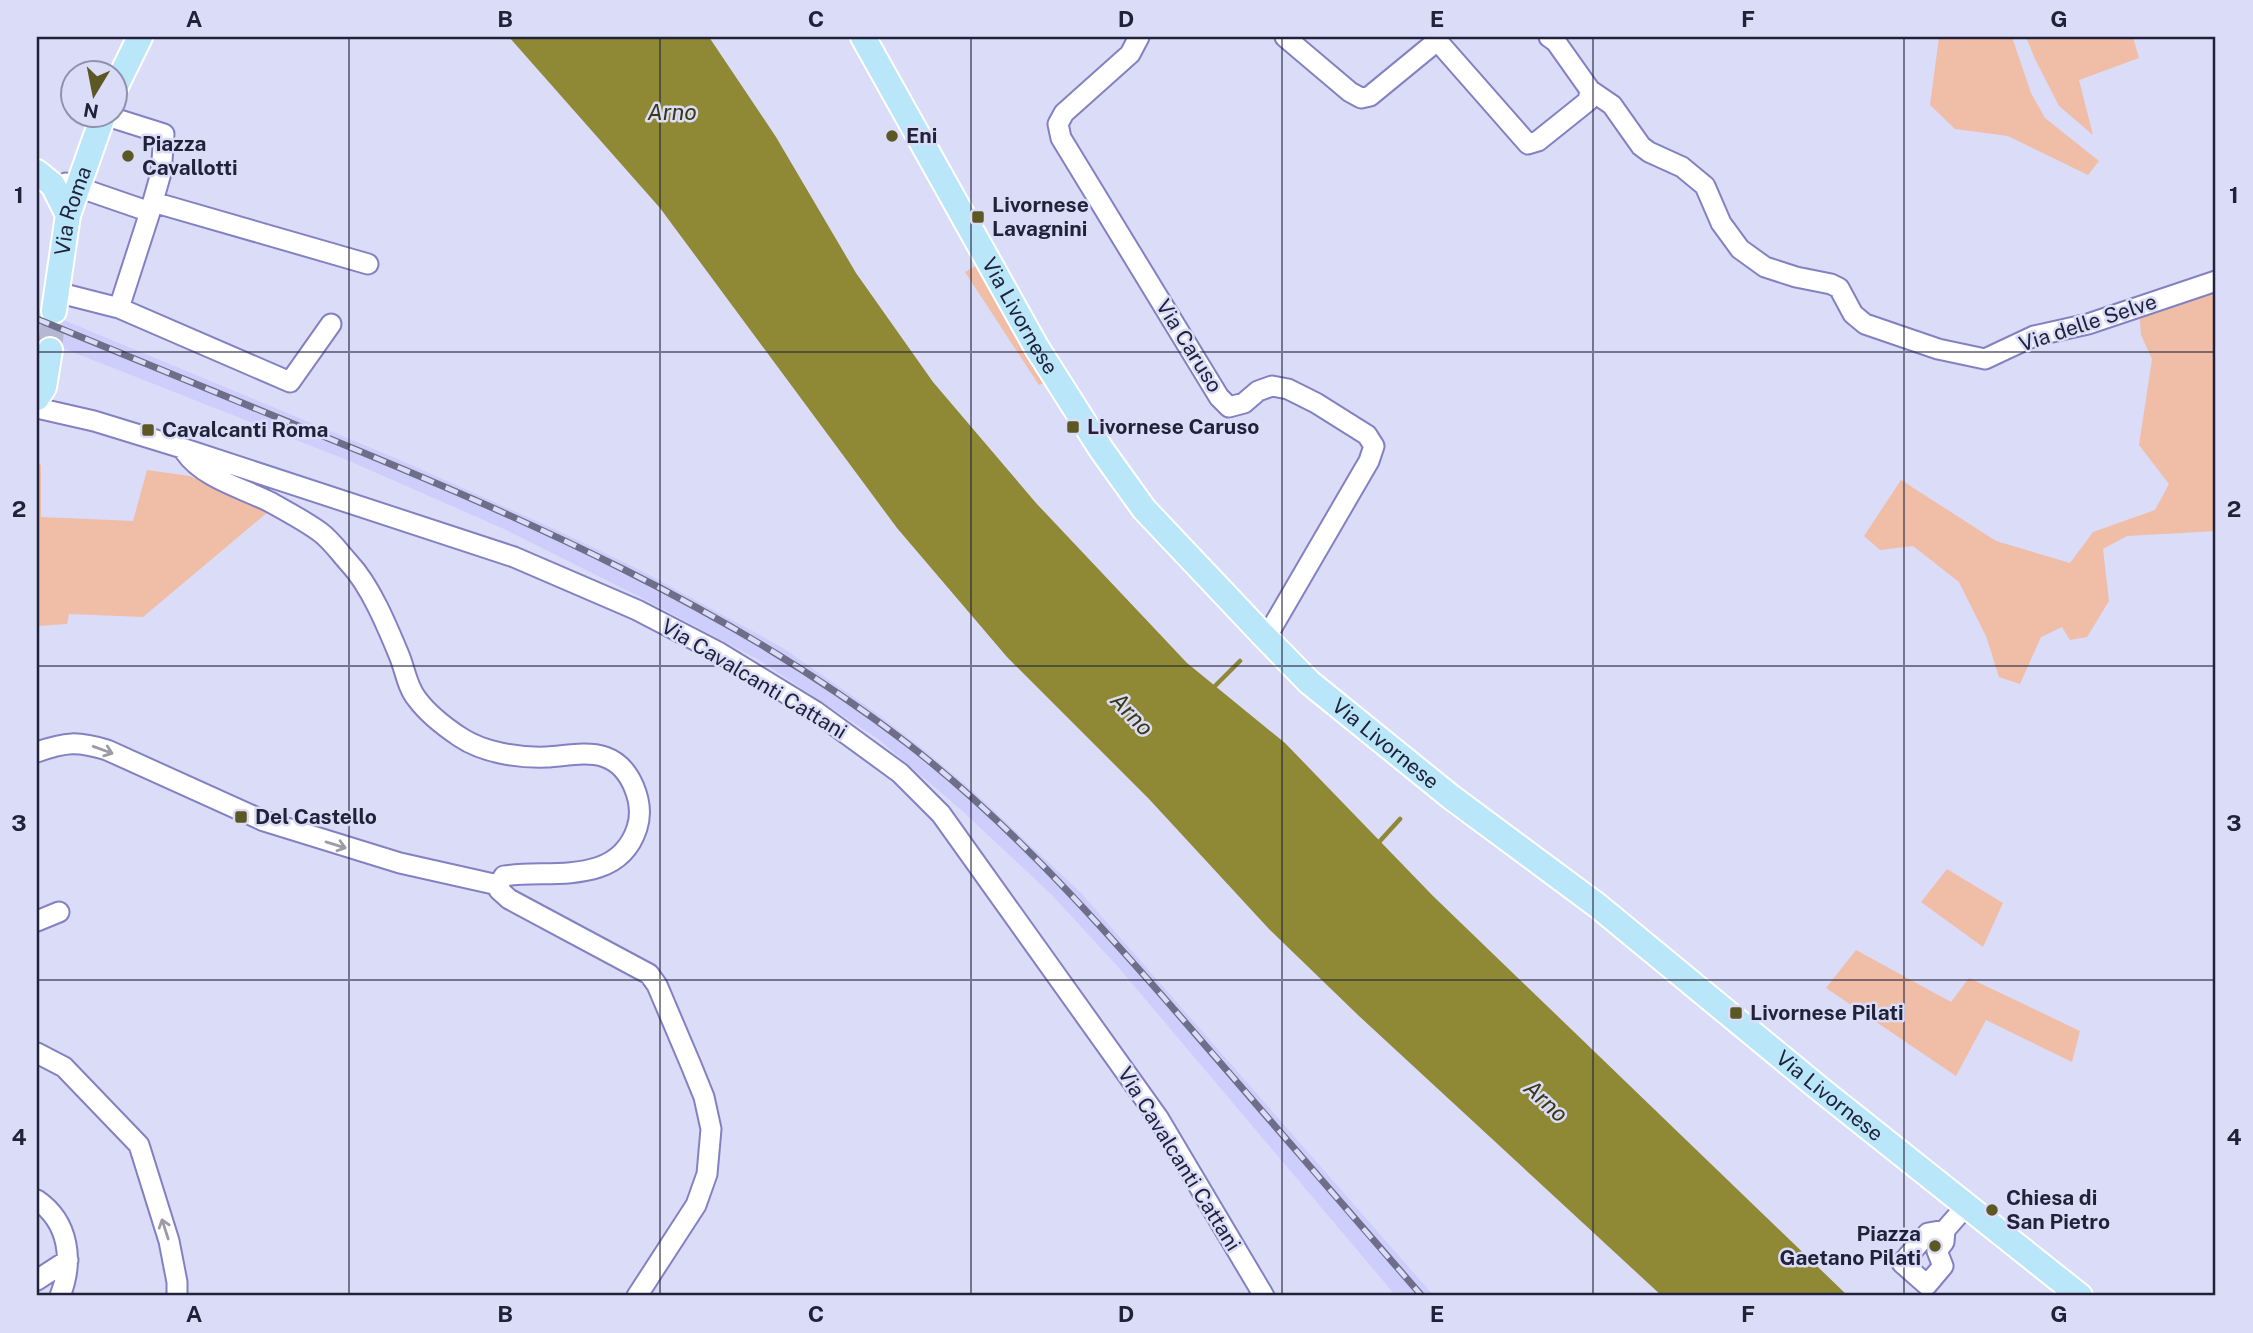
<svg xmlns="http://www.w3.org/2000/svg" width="2253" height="1333" font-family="'Public Sans',sans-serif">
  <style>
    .built { fill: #cecefc }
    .green { fill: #f0bda7 }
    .water { fill: #8f8935 }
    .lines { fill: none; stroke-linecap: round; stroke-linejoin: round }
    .stream { stroke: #8f8935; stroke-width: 4.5 }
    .major-tunnel { stroke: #b6b7d2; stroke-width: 24; stroke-dasharray: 24 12; stroke-linecap: butt }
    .minor-casing { stroke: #8381c1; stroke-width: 23 }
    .major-casing { stroke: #fff; stroke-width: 28 }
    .minor { stroke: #fff; stroke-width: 19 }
    .major { stroke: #b9e6f8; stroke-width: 24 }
    .rail-casing { stroke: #6e6e89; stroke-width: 7 }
    .rail { stroke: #dbdcf8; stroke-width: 4.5; stroke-dasharray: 13; stroke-linecap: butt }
    .oneway { stroke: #9c9ba6 }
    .grid { fill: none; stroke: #22213a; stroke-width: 2; stroke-opacity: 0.55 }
    .poi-dot { fill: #5c5824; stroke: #dbdcf8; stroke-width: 2.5 }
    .labels { text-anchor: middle; stroke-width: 5; stroke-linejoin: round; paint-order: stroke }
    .poi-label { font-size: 21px; font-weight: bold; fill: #22213a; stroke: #dbdcf8; text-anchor: start }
    .street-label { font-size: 21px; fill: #22213a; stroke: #dbdcf8 }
    .water-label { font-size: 23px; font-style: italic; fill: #3a3813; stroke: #dbdcf8 }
    .neatline { fill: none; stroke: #22213a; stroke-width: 2.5 }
    .grid-label { font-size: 23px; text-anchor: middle; font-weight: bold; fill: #22213a }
  </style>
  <rect width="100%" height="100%" fill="#dbdcf8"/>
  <path class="built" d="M37 309 400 460 563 533 642 571 783 648 871 709 924 750 975 793 1081 893 1434 1296H1396L1119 968 1052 895 959 808 878 739 757 659 640 597 504 529 347 460 37 338Z"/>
  <path class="green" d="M1939 37H2012L2031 93 2045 118 2099 161 2088 175 2008 136 1955 129 1930 105Z
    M2026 37H2133L2139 58 2079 80 2093 135 2059 106 2035 59Z
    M983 262 1049 381 1039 385 965 272Z
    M2216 281V531L2127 536 2103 549 2109 601 2087 637 2070 640 2062 627 2041 637 2020 684 1999 677 1986 636 1959 582 1913 546 1880 550 1864 536 1901 480 1996 541 2070 563 2093 532 2155 510 2169 484 2139 445 2152 359 2141 335 2139 307Z
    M37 461 41 465V517L133 521 147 470 190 476 268 512 143 617 69 614 67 624 37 626Z
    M1947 869 2003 903 1983 947 1921 902Z
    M1856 950 1951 1002 1969 978 2080 1031 2072 1062 1986 1020 1956 1076 1826 988Z"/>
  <path class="water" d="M509 37H709L776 137 856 273 933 382 1036 503 1187 663 1285 743 1433 896 1848 1296H1662L1359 1016 1269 929 1149 799 1007 657 897 528 660 208Z"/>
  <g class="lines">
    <path class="stream" d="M1215 686 1240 661
      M1380 841 1400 819"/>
    <path class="major-tunnel" d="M50 350 54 311"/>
    <g class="minor-casing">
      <path id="minor" d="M1139 37 1130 54 1064 113 1058 124 1061 138 1219 397 1229 407 1244 403 1258 391 1272 386 1288 389 1316 403 1367 435 1374 446 1369 461 1266 638
        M1285 37 1350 92 1361 98 1370 96 1437 41
        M1434 37 1528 144 1538 141 1588 101 1590 90
        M1549 37 1556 42 1590 90 1612 105 1641 146 1649 152 1682 167 1705 186 1721 223 1740 249 1765 267 1796 277 1831 284 1839 288 1853 314 1865 324 1938 349 1985 359 2034 336 2088 324 2216 281
        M66 183 150 212 161 173 164 134 107 116
        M153 202 368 264
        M56 292 119 308 290 382 331 324
        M119 308 150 212
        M37 408 94 421 182 448 514 557 637 610 720 653 815 711 900 773 941 814 1159 1119 1264 1296
        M185 452C203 478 242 488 270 502 286 511 305 521 320 532 331 540 340 553 349 563 370 585 387 626 399 655 405 669 407 687 417 699 428 714 445 727 460 737 484 753 519 758 547 757 565 756 587 751 605 757 631 766 645 803 637 828 618 887 550 869 504 876L498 885
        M37 752C66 742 77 741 107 750L264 821 400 863 498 885
        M498 885 499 890 509 899 649 974 657 985 691 1065 704 1097 711 1129 707 1174 696 1205 637 1296
        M37 921 59 912
        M37 1053 64 1067 139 1145 169 1241 177 1282V1296
        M37 1200C69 1222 74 1261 60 1296
        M1945 1230 1928 1233 1902 1263 1927 1285 1943 1266 1937 1251 1944 1242 1945 1230 1967 1205
        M37 1280 68 1260"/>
    </g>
    <g class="major-casing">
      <g id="major">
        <path id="s1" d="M863 37 1037 348 1101 449 1144 509 1266 638 1309 682 1451 797 1598 906 1820 1089 2080 1296"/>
        <path d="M116 86 140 37"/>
        <path d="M37 172 53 185 68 215"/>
        <path id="s2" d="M54 311 68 215 103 116"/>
        <path d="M37 398 44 387 50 350"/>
      </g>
    </g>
    <use href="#minor" class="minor"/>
    <use href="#major" class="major"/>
    <g class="rail-casing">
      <path id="rail" d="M37 319C131 357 224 396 318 434 523 518 732 608 908 744 1007 821 1090 913 1172 1007 1256 1103 1338 1200 1422 1296"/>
    </g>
    <use href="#rail" class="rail"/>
  </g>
  <defs><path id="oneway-shaft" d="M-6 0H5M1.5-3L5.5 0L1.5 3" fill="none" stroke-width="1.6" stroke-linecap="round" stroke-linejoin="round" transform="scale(1.75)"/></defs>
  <g class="oneway">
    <use href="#oneway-shaft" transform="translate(103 750) rotate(20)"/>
    <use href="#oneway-shaft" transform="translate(336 845) rotate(17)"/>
    <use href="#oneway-shaft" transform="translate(165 1229) rotate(-108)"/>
  </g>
  <path class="grid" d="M349 37V1296M660 37V1296M971 37V1296M1282 37V1296M1593 37V1296M1904 37V1296M37 352H2216M37 666H2216M37 980H2216"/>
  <g class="poi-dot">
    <circle cx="892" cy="136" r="7"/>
    <circle cx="128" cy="156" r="7"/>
    <rect x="971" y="210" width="14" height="14" rx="3.5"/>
    <rect x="1066" y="420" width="14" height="14" rx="3.5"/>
    <rect x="141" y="423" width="14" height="14" rx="3.5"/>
    <rect x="234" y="810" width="14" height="14" rx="3.5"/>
    <rect x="1729" y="1006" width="14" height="14" rx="3.5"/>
    <circle cx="1992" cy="1210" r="7"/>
    <circle cx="1935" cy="1246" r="7"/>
  </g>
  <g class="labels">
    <g class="poi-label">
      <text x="906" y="143">Eni</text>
      <text x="142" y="151">Piazza<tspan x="142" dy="24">Cavallotti</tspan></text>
      <text x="992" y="212">Livornese<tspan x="992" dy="24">Lavagnini</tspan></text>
      <text x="1087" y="434">Livornese Caruso</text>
      <text x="162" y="437">Cavalcanti Roma</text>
      <text x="255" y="824">Del Castello</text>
      <text x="1750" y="1020">Livornese Pilati</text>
      <text x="2006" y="1205">Chiesa di<tspan x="2006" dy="24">San Pietro</tspan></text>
      <text x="1921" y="1241" text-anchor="end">Piazza<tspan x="1921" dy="24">Gaetano Pilati</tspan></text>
    </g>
    <g class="street-label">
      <text dy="7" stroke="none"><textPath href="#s2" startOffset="102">Via Roma</textPath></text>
      <text dy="7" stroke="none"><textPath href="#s1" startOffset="320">Via Livornese</textPath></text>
      <text transform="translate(2088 323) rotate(-18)" y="7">Via delle Selve</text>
      <text transform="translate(1189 346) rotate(58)" y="7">Via Caruso</text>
      <text transform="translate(754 679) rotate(31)" y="7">Via Cavalcanti Cattani</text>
      <text dy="7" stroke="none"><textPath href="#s1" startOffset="887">Via Livornese</textPath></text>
      <text dy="7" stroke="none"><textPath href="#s1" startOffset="1454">Via Livornese</textPath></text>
      <text transform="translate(1179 1159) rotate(58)" y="7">Via Cavalcanti Cattani</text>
    </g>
    <g class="water-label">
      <text x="672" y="120">Arno</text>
      <text transform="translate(1132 714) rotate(46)" y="8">Arno</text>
      <text transform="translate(1546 1101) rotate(42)" y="8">Arno</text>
    </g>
  </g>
  <rect width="2253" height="1333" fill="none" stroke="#dbdcf8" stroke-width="77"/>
  <g transform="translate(94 94) rotate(190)"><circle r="33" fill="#dbdcf8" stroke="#9191ac" stroke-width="2"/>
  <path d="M0-5L12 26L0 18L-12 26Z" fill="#5c5824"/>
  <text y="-10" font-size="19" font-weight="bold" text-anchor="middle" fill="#22213a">N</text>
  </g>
  <rect x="38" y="38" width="2176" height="1256" class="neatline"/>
  <g class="grid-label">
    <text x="194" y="27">A</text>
    <text x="505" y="27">B</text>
    <text x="816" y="27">C</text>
    <text x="1126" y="27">D</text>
    <text x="1437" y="27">E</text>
    <text x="1748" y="27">F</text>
    <text x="2059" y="27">G</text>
    <text x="19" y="203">1</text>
    <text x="2234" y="203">1</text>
    <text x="19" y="517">2</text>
    <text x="2234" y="517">2</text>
    <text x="19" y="831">3</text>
    <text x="2234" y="831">3</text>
    <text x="19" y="1145">4</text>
    <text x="2234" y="1145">4</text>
    <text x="194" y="1322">A</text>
    <text x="505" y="1322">B</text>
    <text x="816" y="1322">C</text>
    <text x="1126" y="1322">D</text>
    <text x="1437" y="1322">E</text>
    <text x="1748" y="1322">F</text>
    <text x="2059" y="1322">G</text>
  </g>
</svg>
